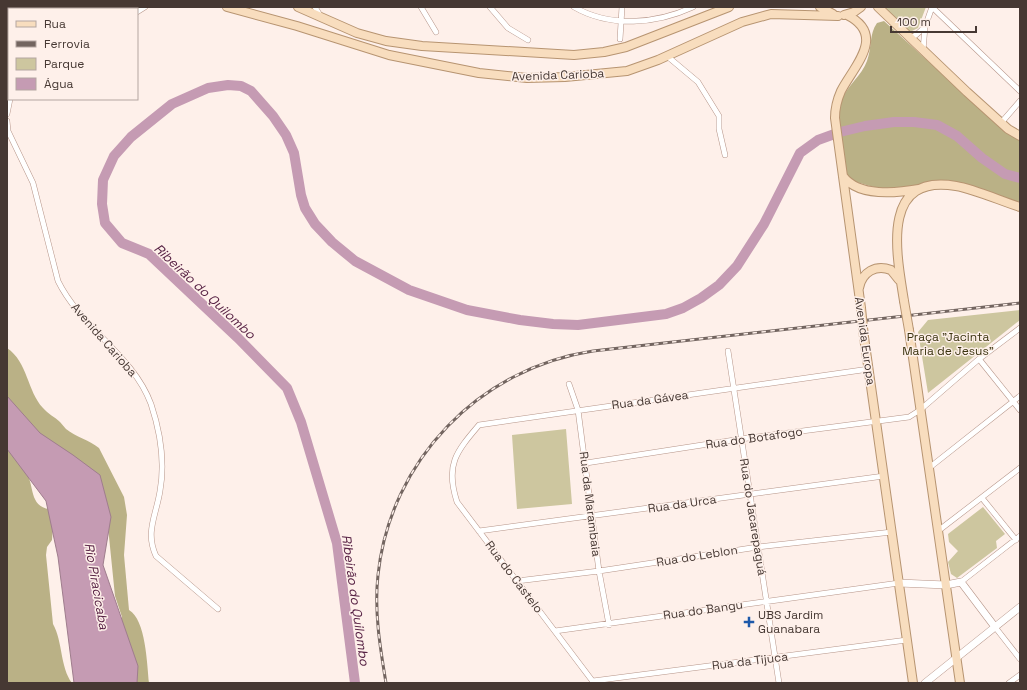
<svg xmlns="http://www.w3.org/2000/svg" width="1027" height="690" font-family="'Space Grotesk',sans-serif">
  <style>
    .green { fill: #cdc69f }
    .forest { fill: #bab186 }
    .water { fill: #c59bb3; stroke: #9f7d8d }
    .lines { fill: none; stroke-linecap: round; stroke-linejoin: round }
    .river { stroke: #c59bb3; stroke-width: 10 }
    .minor-casing { stroke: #b69589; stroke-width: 6 }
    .tertiary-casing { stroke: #b69589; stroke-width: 8 }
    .primary-casing { stroke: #b79471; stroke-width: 10 }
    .minor { stroke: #fff; stroke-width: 5 }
    .tertiary { stroke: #fff; stroke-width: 7 }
    .primary { stroke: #f8ddbe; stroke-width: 8 }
    .rail-casing { stroke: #736560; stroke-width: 3 }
    .rail { stroke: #fef0ea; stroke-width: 1.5; stroke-dasharray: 4.5; stroke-linecap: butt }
    .primary-bridge-casing { stroke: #b79471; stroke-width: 10; stroke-linecap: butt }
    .primary-bridge { stroke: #f8ddbe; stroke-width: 8 }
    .poi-dot { fill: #1d59aa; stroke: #fef0ea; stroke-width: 1.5 }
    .labels { text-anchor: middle; stroke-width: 3; stroke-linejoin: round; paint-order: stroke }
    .street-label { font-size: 12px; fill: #463833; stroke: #fef0ea }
    .park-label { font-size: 12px; fill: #3a330f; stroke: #fef0ea }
    .poi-label { font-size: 12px; fill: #463833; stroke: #fef0ea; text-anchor: start }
    .water-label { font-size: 13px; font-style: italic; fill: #582345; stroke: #fef0ea }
  </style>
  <rect width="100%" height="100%" fill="#fef0ea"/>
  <path class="green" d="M882 7H926L918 28 910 32Z
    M1020 310V320L928 393 918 332 928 320Z
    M566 429 572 504 517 509 512 435Z
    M983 507 1005 534 996 541 997 548 957 578 951 574 948 562 958 551 949 542 948 534Z"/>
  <path class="forest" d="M884 21 1006 132 1020 140V203L958 183 939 181 905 189 877 188 853 181 847 175C844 157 834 115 842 99 848 85 862 75 867 61 872 48 869 34 877 23Z
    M7 348C28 362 27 391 43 408 48 414 55 417 60 422 62 424 64 427 66 429 76 437 89 440 99 448L124 497 127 515 124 555 129 610C146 620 147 664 149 683H128L120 624 122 617 115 596 106 507 47 441 7 404Z
    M7 441C13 451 22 462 27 473 35 490 29 508 54 510L52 540 47 547 46 555 53 624C63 642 60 667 72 683H7Z"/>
  <path class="water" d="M7 396 40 433 73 455 100 475 111 517 103 565 138 666 137 683H74L58 557 46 501 7 449Z"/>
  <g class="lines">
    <path class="river" d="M355 683 337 543 301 422 287 388 238 338 149 254 122 243 105 223 102 204 103 180 114 156 131 137 172 104 208 88 228 85 241 86 251 91 273 116 286 135 294 153 301 195 305 208 315 224 332 242 355 261 409 290 467 310 520 320 553 324 578 325 666 314 683 308 701 298 719 285 737 266 764 224 800 153 818 140 840 132 865 126 894 122H914L937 125 957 136 982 158 1005 174 1020 178"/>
    <g class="minor-casing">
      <path id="minor" d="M26 7 27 9
        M121 7 122 9
        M315 7 321 17
        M421 7 436 32
        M490 7 508 28 528 40
        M574 7C611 28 656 24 693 7
        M932 7 1020 91
        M137 12 145 7
        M910 38 916 35 925 27
        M620 39 622 7
        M923 50 925 27 932 7
        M667 56 698 82 719 116V129L725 155
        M7 114 10 99
        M7 121 8 131 33 183 58 281C81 328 133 355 151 404 160 431 165 463 160 491 156 516 145 532 156 556L218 609
        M1001 123 1020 101
        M728 351 779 683
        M979 359 1020 410
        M569 384 578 410 599 571 609 625
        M586 463 741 439 909 417 920 410 979 359 1020 328
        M929 468 1020 396
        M982 498 1016 540
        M479 531 884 476
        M938 531 1020 468
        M517 581 599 571 758 547 892 532
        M961 582 1020 536
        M995 627 1020 659
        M555 631 899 583
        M593 681 907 640
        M594 683 457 502C445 465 456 452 479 425L869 369
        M1009 683 1020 675"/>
    </g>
    <g class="tertiary-casing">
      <path id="tertiary" d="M899 583 946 585 961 582 995 627
        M925 683 1020 607"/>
    </g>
    <g class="primary-casing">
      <path id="primary" d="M227 7 297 26 389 55 479 73 527 78 565 77 627 71 658 60 742 22 771 14 838 16
        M298 7 357 33 386 41 422 46 574 55 604 52 626 47 729 7
        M820 7 833 14
        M878 7 967 92 1008 129 1020 136
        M844 15 854 12 861 7
        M847 15C887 35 854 66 841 91 837 100 835 109 835 118L861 308
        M843 176C858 197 897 193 919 189
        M859 288C862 272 876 264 891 270L899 280
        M904 301C897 256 879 173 956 186 974 189 1001 201 1020 207
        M909 330 960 683
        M864 337 913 683"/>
    </g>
    <use href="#minor" class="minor"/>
    <use href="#tertiary" class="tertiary"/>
    <use href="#primary" class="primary"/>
    <g class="rail-casing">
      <path id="rail" d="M386 683C380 647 374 611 378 575 390 460 480 368 593 351L1020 303"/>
    </g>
    <use href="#rail" class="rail"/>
    <g class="primary-bridge-casing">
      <path id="primary-bridge" d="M904 301 909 330
        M861 308 864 337"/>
    </g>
    <use href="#primary-bridge" class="primary-bridge"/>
  </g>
  <path class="poi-dot" d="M747 616h4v4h4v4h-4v4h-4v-4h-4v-4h4z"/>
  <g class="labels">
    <g class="street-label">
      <text transform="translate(558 75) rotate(-2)" y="4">Avenida Carioba</text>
      <text transform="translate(104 340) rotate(49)" y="4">Avenida Carioba</text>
      <text transform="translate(865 341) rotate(82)" y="4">Avenida Europa</text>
      <text transform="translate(650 400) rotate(-8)" y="4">Rua da Gávea</text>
      <text transform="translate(754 438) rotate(-8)" y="4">Rua do Botafogo</text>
      <text transform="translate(590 504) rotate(83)" y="4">Rua da Marambaia</text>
      <text transform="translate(682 504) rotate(-8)" y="4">Rua da Urca</text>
      <text transform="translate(753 517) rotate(81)" y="4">Rua do Jacarepaguá</text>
      <text transform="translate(697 556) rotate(-9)" y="4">Rua do Leblon</text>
      <text transform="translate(514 577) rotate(53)" y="4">Rua do Castelo</text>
      <text transform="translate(703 610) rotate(-8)" y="4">Rua do Bangu</text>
      <text transform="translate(750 661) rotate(-7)" y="4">Rua da Tijuca</text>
    </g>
    <g class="park-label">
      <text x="948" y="341">Praça "Jacinta<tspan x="948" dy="14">Maria de Jesus"</tspan></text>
    </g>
    <g class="poi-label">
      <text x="758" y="619">UBS Jardim<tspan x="758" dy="14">Guanabara</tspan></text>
    </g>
    <g class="water-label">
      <text transform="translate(205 291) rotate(43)" y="5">Ribeirão do Quilombo</text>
      <text transform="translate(97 586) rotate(80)" y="5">Rio Piracicaba</text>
      <text transform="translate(356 600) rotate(82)" y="5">Ribeirão do Quilombo</text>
    </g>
  </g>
  <rect width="1027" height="690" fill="none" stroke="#463833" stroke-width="16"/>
  <rect x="8" y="8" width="130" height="92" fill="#fef0ea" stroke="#b4a6a1"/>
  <rect x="16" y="21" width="20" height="6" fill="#f8ddbe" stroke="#b4a6a1"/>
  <text x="44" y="28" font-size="12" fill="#463833">Rua</text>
  <rect x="16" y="41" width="20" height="6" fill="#736560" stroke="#b4a6a1"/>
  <text x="44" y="48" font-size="12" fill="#463833">Ferrovia</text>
  <rect x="16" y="58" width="20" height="12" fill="#cdc69f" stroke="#b4a6a1"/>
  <text x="44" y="68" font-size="12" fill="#463833">Parque</text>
  <rect x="16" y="78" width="20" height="12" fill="#c59bb3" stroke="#b4a6a1"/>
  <text x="44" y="88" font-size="12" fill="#463833">Água</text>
  <path d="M891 26v6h85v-6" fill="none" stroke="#463833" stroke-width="2"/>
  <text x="897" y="26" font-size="12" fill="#463833" stroke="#fef0ea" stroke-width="3" paint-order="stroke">100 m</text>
</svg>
